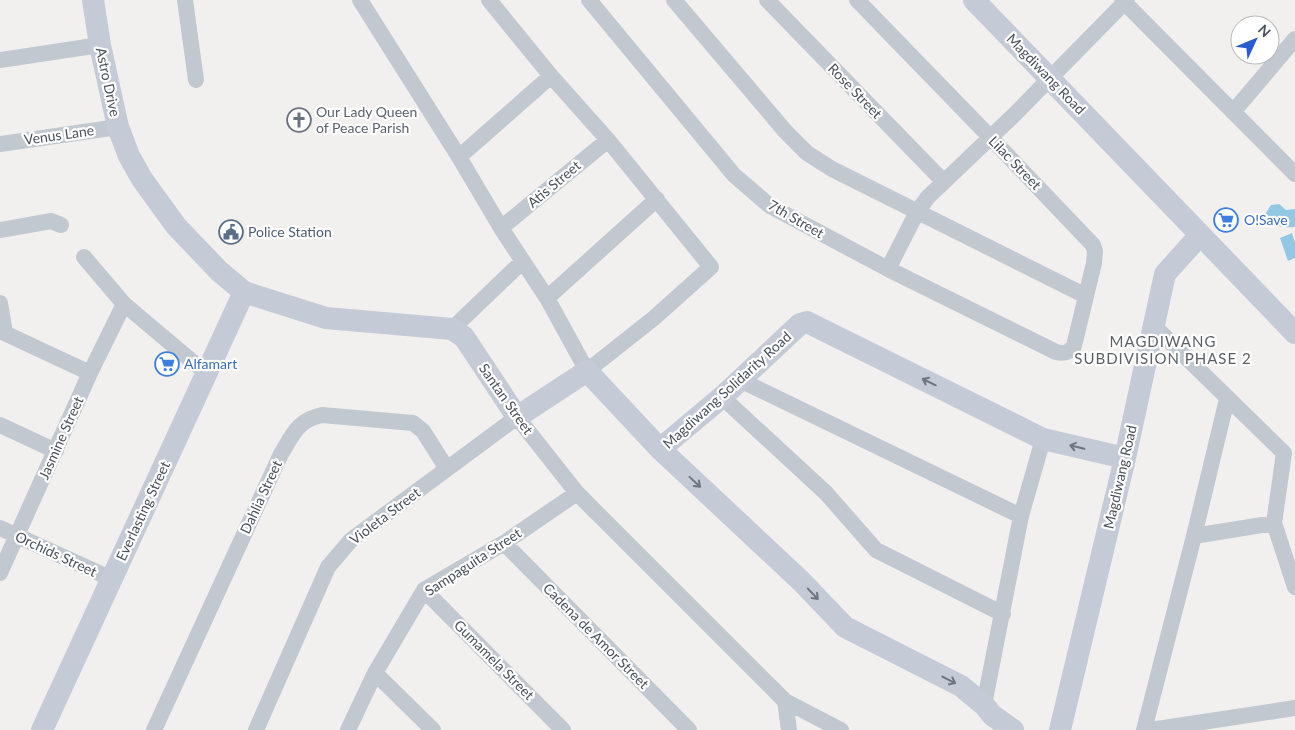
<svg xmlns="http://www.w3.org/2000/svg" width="1295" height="730" font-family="Lato,sans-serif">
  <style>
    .water { fill: #93c8e4 }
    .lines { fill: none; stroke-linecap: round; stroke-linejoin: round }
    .street { stroke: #c1c8d0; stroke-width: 16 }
    .secondary { stroke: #c4cad6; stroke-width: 22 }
    .oneway { stroke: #6e7580 }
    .labels { text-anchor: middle; stroke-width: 4.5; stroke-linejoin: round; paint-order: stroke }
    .street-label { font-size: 14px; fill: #49505b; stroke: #fff }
    .worship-label { font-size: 14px; fill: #5b616d; stroke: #fff; text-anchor: start }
    .shop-label { font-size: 14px; fill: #366cbe; stroke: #fff; text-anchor: start }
    .service-label { font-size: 14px; fill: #4e5e75; stroke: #fff; text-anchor: start }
    .neighbourhood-label { font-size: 15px; letter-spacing: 1px; fill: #5c5f64; stroke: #fff }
  </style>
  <rect width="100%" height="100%" fill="#f2f0ef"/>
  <path class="water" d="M1279 204 1286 210 1295 209V227C1281 228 1274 227 1264 216L1271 205Z
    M1292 233 1295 243V258L1288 261 1280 238Z"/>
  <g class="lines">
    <path class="street" d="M185 0 196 80
      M360 0 459 157 501 228 547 298 587 371 654 318 711 267 608 140 551 76 489 0
      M589 0 734 175 770 206 888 269 1056 352C1064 354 1069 353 1074 346L1094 263 1095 251 1093 245 990 137 857 0
      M674 0 785 131 807 153 832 169 1086 296
      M767 0 943 181
      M1122 0 1295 174
      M0 60 100 45
      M1233 112 1295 39
      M0 144 118 127
      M459 157 551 76
      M501 228 608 140
      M0 230 51 221 61 225
      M84 257 124 304 206 373
      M888 269 917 212 928 197 1016 113 1127 0
      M547 298 657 199
      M0 303 5 333
      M1154 326 1284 453 1274 523 1295 587
      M452 329 523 261
      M0 331 90 373
      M740 380 1021 516
      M722 397 826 493 876 550 1003 614
      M0 425 56 451
      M0 528 112 579
      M1194 536 1274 523
      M504 543 689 730
      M0 573 90 373 124 304
      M424 590 563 730
      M375 673 433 730
      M785 701 789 730
      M984 705 1021 516 1043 439
      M154 730 281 454C293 434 298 420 322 415L413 423 423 431 447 469
      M256 730 328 567 351 540 517 417 577 493 785 701 841 730
      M348 730 375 673 424 590 504 543 577 493
      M1144 730 1194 536 1227 399
      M1150 730 1295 708"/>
    <path class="secondary" d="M93 0 100 45 118 127 129 156 142 179 176 226 219 271 244 292 326 318 452 329 464 337 517 417 587 371 660 449 801 581 845 627 961 686 984 705 992 715 1013 730
      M974 0 1295 333
      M660 449 722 397 800 324 807 322 1043 439 1125 458
      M42 730 244 292
      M1060 730 1125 458 1165 274 1200 235"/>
  </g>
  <defs><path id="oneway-shaft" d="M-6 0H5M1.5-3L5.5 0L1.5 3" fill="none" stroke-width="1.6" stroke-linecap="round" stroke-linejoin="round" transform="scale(1.25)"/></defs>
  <g class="oneway">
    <use href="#oneway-shaft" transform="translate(929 382) rotate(-154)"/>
    <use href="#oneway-shaft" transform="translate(1077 447) rotate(-167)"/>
    <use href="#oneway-shaft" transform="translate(695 482) rotate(43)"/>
    <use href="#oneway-shaft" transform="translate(813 594) rotate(46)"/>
    <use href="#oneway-shaft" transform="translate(949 680) rotate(27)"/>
  </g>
  <defs>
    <g id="church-ring" transform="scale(1.25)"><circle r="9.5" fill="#fff" stroke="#6b7280" stroke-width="1.5"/><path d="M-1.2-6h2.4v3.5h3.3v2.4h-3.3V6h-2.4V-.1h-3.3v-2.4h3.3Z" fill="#6b7280"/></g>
    <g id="supermarket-ring" transform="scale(1.25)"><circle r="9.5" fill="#fff" stroke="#3f7fe0" stroke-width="1.5"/><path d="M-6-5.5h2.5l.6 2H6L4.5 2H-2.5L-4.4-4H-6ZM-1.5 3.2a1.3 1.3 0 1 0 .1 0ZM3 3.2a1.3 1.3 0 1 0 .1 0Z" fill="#3f7fe0"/></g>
    <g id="civic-ring" transform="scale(1.25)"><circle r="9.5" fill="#fff" stroke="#5c6f8a" stroke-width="1.5"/><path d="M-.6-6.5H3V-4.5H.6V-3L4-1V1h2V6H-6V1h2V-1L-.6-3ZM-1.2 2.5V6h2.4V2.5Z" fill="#5c6f8a"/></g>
  </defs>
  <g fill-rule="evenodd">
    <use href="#church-ring" x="299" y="120"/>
    <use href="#supermarket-ring" x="1226" y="220"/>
    <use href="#civic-ring" x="231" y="232"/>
    <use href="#supermarket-ring" x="167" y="364"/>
  </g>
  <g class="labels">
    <g class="street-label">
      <text transform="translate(1046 74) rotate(46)" y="5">Magdiwang Road</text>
      <text transform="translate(108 82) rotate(78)" y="5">Astro Drive</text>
      <text transform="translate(855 91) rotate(46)" y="5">Rose Street</text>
      <text transform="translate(59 135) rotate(-8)" y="5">Venus Lane</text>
      <text transform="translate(1015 163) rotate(46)" y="5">Lilac Street</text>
      <text transform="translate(554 184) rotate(-40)" y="5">Atis Street</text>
      <text transform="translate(796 219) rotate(30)" y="5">7th Street</text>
      <text transform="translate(727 390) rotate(-42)" y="5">Magdiwang Solidarity Road</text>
      <text transform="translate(506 399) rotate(55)" y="5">Santan Street</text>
      <text transform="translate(61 438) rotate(-66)" y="5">Jasmine Street</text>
      <text transform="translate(1120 477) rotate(-77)" y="5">Magdiwang Road</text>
      <text transform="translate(261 497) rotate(-65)" y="5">Dahlia Street</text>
      <text transform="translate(143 511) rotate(-65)" y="5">Everlasting Street</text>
      <text transform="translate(385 516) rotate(-37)" y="5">Violeta Street</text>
      <text transform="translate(56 554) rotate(25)" y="5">Orchids Street</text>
      <text transform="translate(473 562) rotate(-33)" y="5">Sampaguita Street</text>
      <text transform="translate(596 636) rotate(45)" y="5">Cadena de Amor Street</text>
      <text transform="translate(494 660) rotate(45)" y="5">Gumamela Street</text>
    </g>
    <g class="worship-label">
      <text x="316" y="117">Our Lady Queen<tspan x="316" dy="16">of Peace Parish</tspan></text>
    </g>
    <g class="shop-label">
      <text x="1244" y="225">O!Save</text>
      <text x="184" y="369">Alfamart</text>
    </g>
    <g class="service-label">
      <text x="248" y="237">Police Station</text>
    </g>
    <g class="neighbourhood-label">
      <text x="1163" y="347">MAGDIWANG<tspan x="1163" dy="17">SUBDIVISION PHASE 2</tspan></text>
    </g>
  </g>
  <g transform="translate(1255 40) rotate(46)"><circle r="24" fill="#ffffff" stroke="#b6b9bd"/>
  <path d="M0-4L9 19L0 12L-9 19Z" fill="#295cd2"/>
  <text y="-8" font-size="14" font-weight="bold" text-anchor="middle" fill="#49505b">N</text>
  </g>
</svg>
